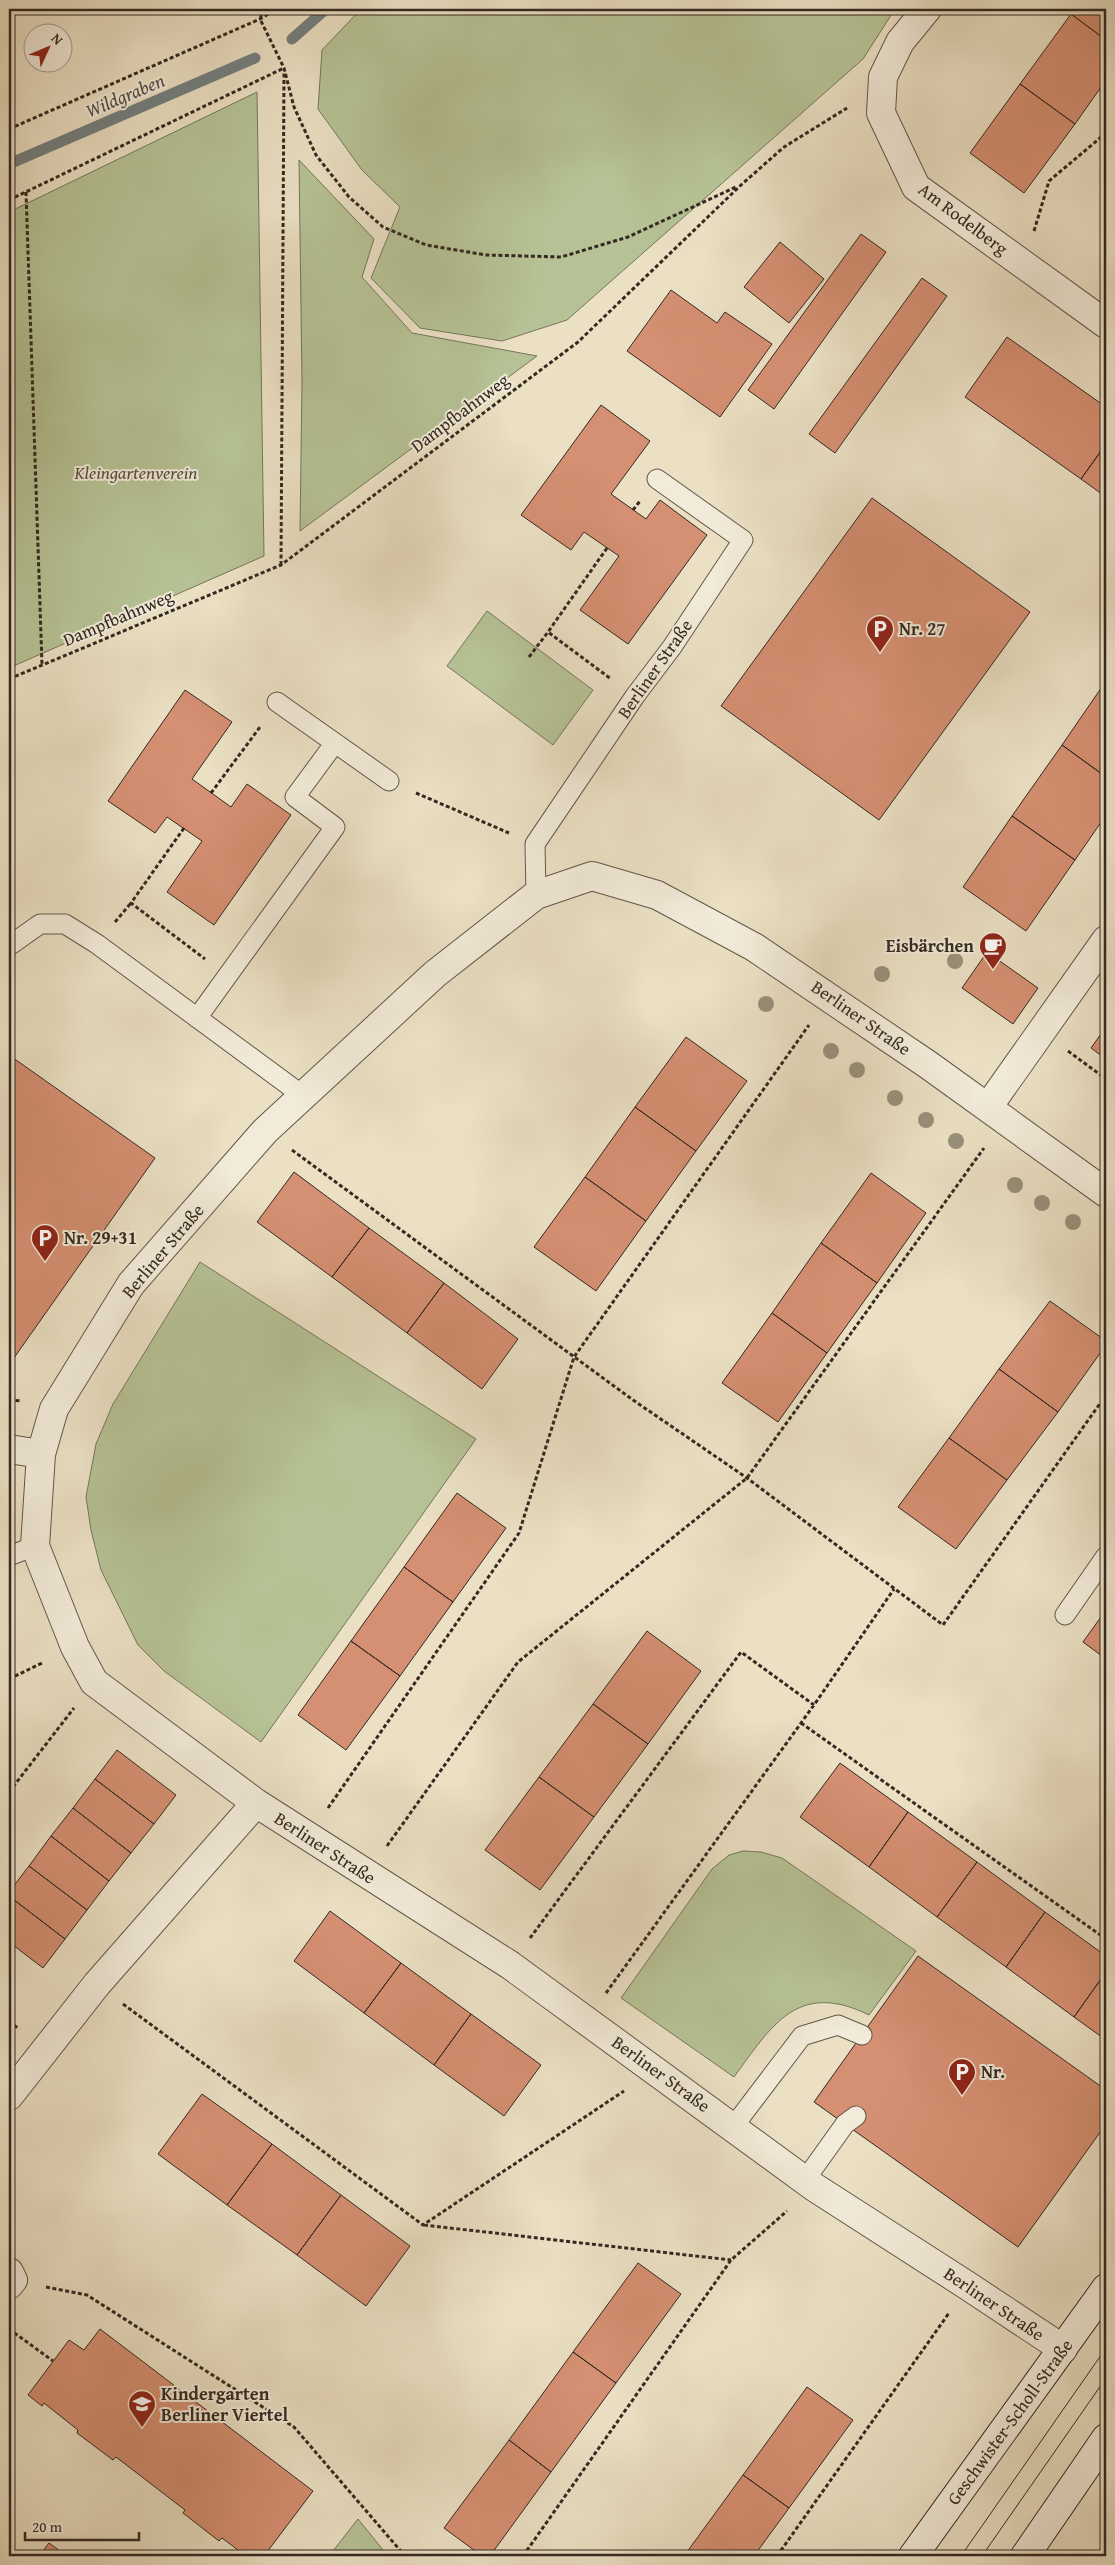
<svg xmlns="http://www.w3.org/2000/svg" width="1115" height="2565" font-family="'Gentium Book Plus',serif">
  <style>
    .green { fill: #b6c295; stroke: #74765b }
    .lines { fill: none; stroke-linecap: round; stroke-linejoin: round }
    .stream { stroke: #738080; stroke-width: 11 }
    .building { fill: #d58f72; stroke: #332921 }
    .lane-casing { stroke: #61574a; stroke-width: 21 }
    .street-casing { stroke: #61574a; stroke-width: 30 }
    .secondary-casing { stroke: #332921; stroke-width: 30 }
    .path { stroke: #332921; stroke-width: 3; stroke-dasharray: 4 2.5; stroke-linecap: butt }
    .lane { stroke: #f2ebd9; stroke-width: 19 }
    .street { stroke: #f2ebd9; stroke-width: 28 }
    .secondary { stroke: #f2ebd9; stroke-width: 28 }
    .tram { stroke: #332921; stroke-width: 1 }
    .tree { fill: #98907a }
    .labels { text-anchor: middle; stroke-width: 4; stroke-linejoin: round; paint-order: stroke }
    .street-label { font-size: 18px; fill: #332921; stroke: #f2ebd9 }
    .park-label { font-size: 18px; font-style: italic; fill: #544f3e; stroke: #f2ebd9 }
    .poi-label { font-size: 18px; font-weight: bold; fill: #332921; stroke: #f2ebd9; text-anchor: start }
    .water-label { font-size: 19px; font-style: italic; fill: #4e4d49; stroke: #f2ebd9 }
  </style>
  <rect width="100%" height="100%" fill="#ebe0c4"/>
  <filter id="stains"><feTurbulence type="fractalNoise" baseFrequency=".004" numOctaves="4"/><feColorMatrix values="0 0 0 0 .2 0 0 0 0 .09 0 0 0 0 .02 0 0 0 .5 -.17"/></filter>
  <radialGradient id="worn" r=".72"><stop offset=".6" stop-color="#630" stop-opacity="0"/><stop offset="1" stop-color="#630" stop-opacity=".3"/></radialGradient>
  <path class="green" d="M361 9H895L863 59 567 320 502 341 420 328 371 278 400 207 362 170 318 109 322 50Z
    M257 92 264 556 9 668V212Z
    M299 160 374 239 362 277 412 333 537 356 300 531 302 383Z
    M487 611 593 690 553 745 447 666Z
    M200 1262 476 1439 261 1742 164 1671 138 1645 101 1570 91 1530 86 1497 96 1444 113 1404Z
    M743 1851 761 1852 782 1858 916 1951 869 2015C798 1980 772 2025 734 2077L621 1998 712 1869 729 1855Z
    M358 2519 388 2556H329Z"/>
  <g class="lines">
    <path class="stream" d="M292 39 326 9
      M9 164 255 58"/>
  </g>
  <path class="building" d="M1075 9H1106V40L1071 14Z
    M1071 14 1106 40V80L1075 124 1020 84Z
    M1020 84 1075 124 1024 193 970 153Z
    M861 234 886 252 774 409 748 390Z
    M780 242 824 279 789 323 744 287Z
    M922 278 947 296 835 453 809 434Z
    M671 290 717 323 725 312 772 344 720 417 627 351Z
    M1007 337 1106 407V444L1081 479 965 397Z
    M601 405 650 441 611 494 646 519 660 500 707 535 628 644 580 610 619 556 584 532 571 550 521 515Z
    M1106 444V497L1081 479Z
    M872 498 1030 612 879 820 721 706Z
    M1106 681V777L1062 745Z
    M185 690 232 722 192 779 231 807 247 784 291 815 214 925 167 892 202 841 167 817 155 833 108 801Z
    M1062 745 1106 777V815L1075 860 1012 816Z
    M1012 816 1075 860 1026 931 963 887Z
    M987 952 1038 988 1013 1024 962 988Z
    M1106 1027V1059L1091 1048Z
    M686 1037 747 1081 696 1151 635 1107Z
    M9 1055 155 1158 9 1365Z
    M635 1107 696 1151 646 1221 585 1177Z
    M294 1172 369 1228 332 1277 257 1222Z
    M871 1173 926 1213 877 1283 821 1243Z
    M585 1177 646 1221 596 1291 534 1247Z
    M369 1228 444 1283 407 1333 332 1277Z
    M821 1243 877 1283 827 1353 772 1313Z
    M444 1283 518 1339 482 1389 407 1333Z
    M1050 1301 1106 1341V1345L1058 1412 999 1369Z
    M772 1313 827 1353 778 1422 722 1383Z
    M999 1369 1058 1412 1007 1480 949 1438Z
    M949 1438 1007 1480 956 1549 898 1507Z
    M457 1493 506 1528 453 1602 404 1567Z
    M404 1567 453 1602 400 1676 351 1641Z
    M1106 1610V1659L1083 1642Z
    M647 1631 701 1671 648 1744 593 1704Z
    M351 1641 400 1676 346 1750 298 1715Z
    M593 1704 648 1744 594 1817 539 1777Z
    M117 1750 176 1795 154 1824 95 1779Z
    M840 1763 908 1812 869 1867 800 1817Z
    M539 1777 594 1817 540 1890 485 1850Z
    M95 1779 154 1824 131 1853 73 1808Z
    M73 1808 131 1853 109 1881 51 1836Z
    M908 1812 977 1862 937 1917 869 1867Z
    M51 1836 109 1881 87 1910 29 1866Z
    M977 1862 1045 1912 1006 1967 937 1917Z
    M29 1866 87 1910 65 1939 9 1896V1892Z
    M9 1896 65 1939 43 1968 9 1942Z
    M330 1911 401 1963 364 2013 294 1961Z
    M1045 1912 1106 1956V1972L1074 2017 1006 1967Z
    M918 1956 1106 2090V2124L1018 2247 814 2102Z
    M401 1963 471 2014 434 2065 364 2013Z
    M1106 1972V2040L1074 2017Z
    M471 2014 541 2065 504 2116 434 2065Z
    M202 2094 272 2144 227 2205 158 2154Z
    M272 2144 341 2195 297 2255 227 2205Z
    M341 2195 410 2246 366 2306 297 2255Z
    M638 2263 681 2294 616 2383 573 2352Z
    M100 2329 313 2491 264 2556H246L222 2538 219 2541 183 2513 185 2510 116 2457 113 2460 77 2433 78 2430 44 2403 42 2406 28 2395 69 2340 84 2350Z
    M573 2352 616 2383 551 2472 509 2440Z
    M807 2387 853 2420 789 2508 743 2475Z
    M509 2440 551 2472 490 2556H482L444 2528Z
    M743 2475 789 2508 754 2556H684Z
    M49 2543 67 2556H39Z"/>
  <g class="lines">
    <g class="lane-casing">
      <path id="lane" d="M277 702 389 781
        M536 895 535 844 635 696 672 647 743 540 657 479
        M9 946 40 924H65L97 944 302 1095
        M197 1018 335 827 295 797 334 744
        M9 1556 35 1546
        M1065 1615 1106 1556
        M733 2127 802 2036 838 2025 862 2035
        M805 2180 845 2124 856 2116"/>
    </g>
    <g class="street-casing">
      <path id="street" d="M927 9 900 42 883 77 881 113 916 187 1106 324
        M988 1107 1106 940
        M9 1449 41 1454
        M9 2096 97 1984 256 1803
        M9 2272 13 2280 9 2285
        M1063 2349 968 2286 814 2187 510 1965 256 1803 94 1682 75 1647 35 1546 41 1454 54 1409 131 1284 265 1131 435 974 536 895 592 876 657 895 754 947 927 1064 1106 1193"/>
    </g>
    <g class="secondary-casing">
      <path id="secondary" d="M913 2556 1106 2288
        M1025 2556 1106 2438"/>
    </g>
    <path class="path" d="M264 9 260 19 284 68 294 107 316 155 349 197 383 227 426 245 486 255 561 257 628 237 736 187
      M9 129 260 19 277 9
      M26 192 42 665
      M9 200 284 68
      M1034 231 1049 181 1106 133
      M633 510 640 501
      M607 548 548 632 611 679
      M281 565 284 73
      M529 657 548 632
      M9 679 281 565 578 342 741 185 784 147 847 108
      M211 793 260 727
      M416 793 509 833
      M184 828 131 903 205 959
      M115 922 131 903
      M1068 1051 1106 1079
      M292 1150 633 1400 747 1478 943 1625 1106 1395
      M9 1400 22 1401
      M9 1679 44 1662
      M801 1723 1106 1939
      M9 1792 74 1708
      M328 1808 519 1533 574 1357 809 1025
      M387 1846 518 1662 747 1478 984 1148
      M530 1938 741 1652 814 1705
      M606 1993 814 1705 894 1589
      M123 2004 423 2225 624 2091
      M9 2021 19 2029
      M424 2225 731 2260
      M46 2287 87 2295 294 2427 405 2556
      M9 2329 53 2361
      M9 2548 20 2556
      M523 2556 731 2260 787 2211
      M777 2556 949 2313"/>
    <use href="#lane" class="lane"/>
    <use href="#street" class="street"/>
    <use href="#secondary" class="secondary"/>
    <path class="tram" d="M961 2556 1106 2348
      M982 2556 1106 2378"/>
  </g>
  <g class="tree">
    <circle cx="955" cy="961" r="8"/>
    <circle cx="882" cy="974" r="8"/>
    <circle cx="766" cy="1004" r="8"/>
    <circle cx="831" cy="1051" r="8"/>
    <circle cx="857" cy="1070" r="8"/>
    <circle cx="895" cy="1098" r="8"/>
    <circle cx="926" cy="1120" r="8"/>
    <circle cx="956" cy="1141" r="8"/>
    <circle cx="1015" cy="1185" r="8"/>
    <circle cx="1042" cy="1203" r="8"/>
    <circle cx="1073" cy="1222" r="8"/>
  </g>
  <defs>
    <g id="parking-pin" transform="scale(1.4375)"><path d="M0 17L-7.5 6A9.5 9.5 0 1 1 7.5 6Z" fill="#8f2418" stroke="#f2ebd9"/><path d="M-3.5-5.5H1a3.5 3.5 0 0 1 0 7H-1V5.5H-3.5ZM-1-3.4V-.6H.8a1.4 1.4 0 0 0 0-2.8Z" fill="#fff"/></g>
    <g id="cafe-pin" transform="scale(1.4375)"><path d="M0 17L-7.5 6A9.5 9.5 0 1 1 7.5 6Z" fill="#8f2418" stroke="#f2ebd9"/><path d="M-5.5-4.5H6V0H3Q3 3.5 0 3.5H-2.5Q-5.5 3.5-5.5 0ZM3-3.2v2h1.7v-2ZM-6 4.5H4V6H-6Z" fill="#fff"/></g>
    <g id="school-pin" transform="scale(1.4375)"><path d="M0 17L-7.5 6A9.5 9.5 0 1 1 7.5 6Z" fill="#8f2418" stroke="#f2ebd9"/><path d="M0-5L7-2L0 1L-7-2ZM-4 1L0 2.5L4 1V4Q0 6-4 4Z" fill="#fff"/></g>
  </defs>
  <g fill-rule="evenodd">
    <use href="#parking-pin" x="880" y="629"/>
    <use href="#cafe-pin" x="993" y="946"/>
    <use href="#parking-pin" x="45" y="1238"/>
    <use href="#parking-pin" x="962" y="2072"/>
    <use href="#school-pin" x="142" y="2404"/>
  </g>
  <g class="labels">
    <g class="street-label">
      <text transform="translate(963 219) rotate(37)" y="6">Am Rodelberg</text>
      <text transform="translate(460 413) rotate(-37)" y="6">Dampfbahnweg</text>
      <text transform="translate(118 618) rotate(-23)" y="6">Dampfbahnweg</text>
      <text transform="translate(655 669) rotate(-55)" y="6">Berliner Straße</text>
      <text transform="translate(861 1018) rotate(35)" y="6">Berliner Straße</text>
      <text transform="translate(163 1251) rotate(-50)" y="6">Berliner Straße</text>
      <text transform="translate(325 1848) rotate(33)" y="6">Berliner Straße</text>
      <text transform="translate(661 2074) rotate(36)" y="6">Berliner Straße</text>
      <text transform="translate(994 2304) rotate(34)" y="6">Berliner Straße</text>
      <text transform="translate(1010 2422) rotate(-54)" y="6">Geschwister-Scholl-Straße</text>
    </g>
    <g class="park-label">
      <text x="136" y="479">Kleingartenverein</text>
    </g>
    <g class="poi-label">
      <text x="899" y="635">Nr. 27</text>
      <text x="974" y="952" text-anchor="end">Eisbärchen</text>
      <text x="64" y="1244">Nr. 29+31</text>
      <text x="981" y="2078">Nr.</text>
      <text x="161" y="2400">Kindergarten<tspan x="161" dy="21">Berliner Viertel</tspan></text>
    </g>
    <g class="water-label">
      <text transform="translate(125 95) rotate(-23)" y="7">Wildgraben</text>
    </g>
  </g>
  <rect width="1115" height="2565" fill="none" stroke="#ebe0c4" stroke-width="30"/>
  <rect x="10" y="10" width="1095" height="2545" fill="none" stroke="#332921" stroke-width="2.5"/>
  <rect x="15" y="15" width="1085" height="2535" fill="none" stroke="#332921"/>
  <g transform="translate(48 48) rotate(46)"><circle r="24" fill="#f2ebd9" stroke="#a69d8f"/>
  <path d="M0-4L9 19L0 12L-9 19Z" fill="#8f2418"/>
  <text y="-8" font-size="14" font-weight="bold" text-anchor="middle" fill="#332921">N</text>
  </g>
  <path d="M25 2532v8h114v-8" fill="none" stroke="#332921" stroke-width="2.5"/>
  <text x="32" y="2532" font-size="15" fill="#332921" stroke="#f2ebd9" stroke-width="4" paint-order="stroke">20 m</text>
  <rect width="100%" height="100%" filter="url(#stains)"/>
  <rect width="100%" height="100%" fill="url(#worn)"/>
</svg>
